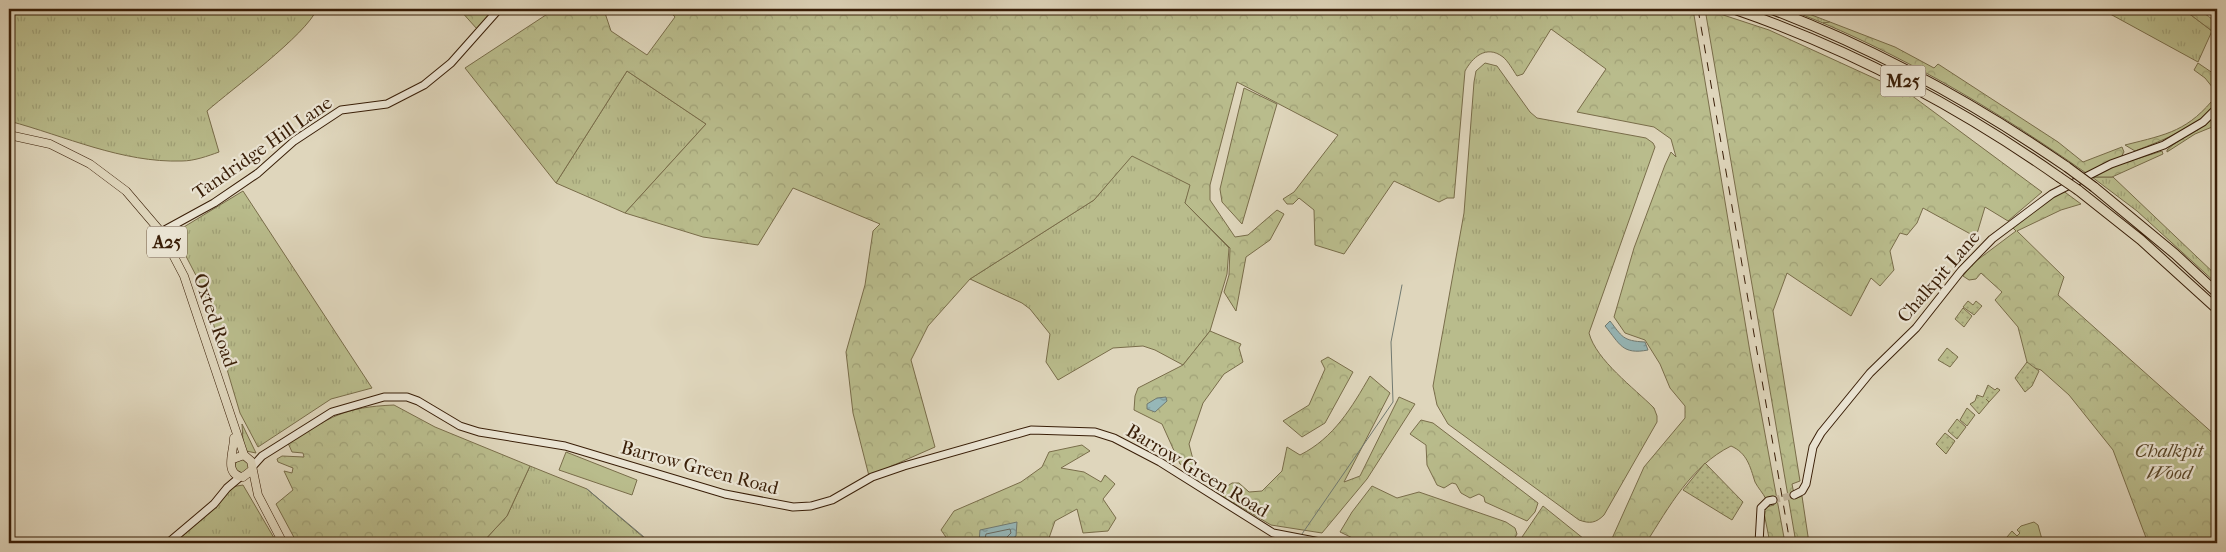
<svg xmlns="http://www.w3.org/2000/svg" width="2226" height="552" font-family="'IM FELL French Canon',serif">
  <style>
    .grass { fill: url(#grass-tufts); stroke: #796d4a }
    .forest { fill: url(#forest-crowns); stroke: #796d4a }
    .park { fill: #b9bc8c; stroke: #796d4a }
    .garden { fill: url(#garden-dots); stroke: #796d4a }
    .water { fill: url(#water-ripples); stroke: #717a71 }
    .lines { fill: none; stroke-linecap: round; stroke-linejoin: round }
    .shore { stroke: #686a60; stroke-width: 1 }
    .stream { stroke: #717a71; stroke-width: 1 }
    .secondary-tunnel { stroke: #beb198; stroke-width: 7; stroke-dasharray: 7 3.5; stroke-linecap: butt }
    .secondary-casing { stroke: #391e07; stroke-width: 9 }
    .primary-casing { stroke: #391e07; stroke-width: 9 }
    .highway-casing { stroke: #391e07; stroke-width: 11 }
    .secondary { stroke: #eae4d3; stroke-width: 7 }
    .primary { stroke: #dfd6bc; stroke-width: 8 }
    .highway { stroke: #dfd6bc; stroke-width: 9 }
    .rail { stroke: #391e07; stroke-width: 1; stroke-dasharray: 9 9; stroke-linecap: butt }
    .highway-bridge-casing { stroke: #391e07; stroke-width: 11; stroke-linecap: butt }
    .highway-bridge { stroke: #dfd6bc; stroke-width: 9 }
    .labels { text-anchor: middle; stroke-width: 4.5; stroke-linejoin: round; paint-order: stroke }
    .shield { fill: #eae4d3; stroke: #6e5944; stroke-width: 1 }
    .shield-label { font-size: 18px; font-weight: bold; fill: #391e07 }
    .street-label { font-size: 19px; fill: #391e07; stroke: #eae4d3 }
    .park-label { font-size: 19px; font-style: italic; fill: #594628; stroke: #eae4d3 }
  </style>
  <defs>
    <pattern id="grass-tufts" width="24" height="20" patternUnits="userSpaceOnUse" patternTransform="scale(1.25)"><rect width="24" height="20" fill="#b9bc8c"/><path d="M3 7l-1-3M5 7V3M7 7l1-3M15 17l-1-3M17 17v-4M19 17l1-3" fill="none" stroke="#a0a177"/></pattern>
    <pattern id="forest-crowns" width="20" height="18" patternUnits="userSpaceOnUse" patternTransform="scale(1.25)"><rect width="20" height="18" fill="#b9bc8c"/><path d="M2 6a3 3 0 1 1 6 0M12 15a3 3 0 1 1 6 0" fill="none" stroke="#a0a177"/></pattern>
    <pattern id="garden-dots" width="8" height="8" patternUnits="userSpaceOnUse" patternTransform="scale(1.25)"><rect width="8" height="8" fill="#b9bc8c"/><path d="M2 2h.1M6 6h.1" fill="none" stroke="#a0a177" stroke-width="1.8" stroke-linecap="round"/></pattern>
    <pattern id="water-ripples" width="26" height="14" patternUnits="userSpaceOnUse" patternTransform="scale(1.25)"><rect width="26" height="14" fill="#96b7b8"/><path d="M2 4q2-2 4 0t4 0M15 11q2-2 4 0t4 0" fill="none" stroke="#7b9494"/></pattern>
  </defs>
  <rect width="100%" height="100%" fill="#dfd6bc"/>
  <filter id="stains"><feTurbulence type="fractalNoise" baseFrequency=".004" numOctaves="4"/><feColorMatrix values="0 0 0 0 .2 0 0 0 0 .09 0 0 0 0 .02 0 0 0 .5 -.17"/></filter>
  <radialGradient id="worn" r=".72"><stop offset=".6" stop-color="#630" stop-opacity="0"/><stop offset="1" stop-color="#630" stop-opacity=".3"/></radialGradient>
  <path class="grass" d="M9 9H317C306 35 232 89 207 111L219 152C208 156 194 161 182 161 122 163 65 136 9 121Z
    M1788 9H1796L1830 22 1823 23Z
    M2101 9H2183L2212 31 2198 62Z
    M1485 63 1497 66 1530 112 1537 118 1646 138 1653 143 1655 147 1589 333C1596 360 1634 388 1654 408L1657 416V422L1604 515C1596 523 1590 524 1579 520L1448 424 1437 405 1433 386 1464 213 1474 82 1476 71Z
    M627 71 706 124 625 213 556 183Z
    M1132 155 1191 185 1185 203 1229 248 1227 274 1210 331 1183 365 1155 350 1143 346 1113 348 1058 380 1046 362 1050 334 1030 309 1022 303 970 279 1094 200Z
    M2092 177H2113L2217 276V284L2137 211Z
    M243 191 372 388 331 399 258 447 240 413 203 289 174 233Z
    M242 424 256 453 246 451 243 442Z
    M235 466a7 7 0 1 1 14 0a7 7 0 1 1-14 0Z
    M530 466 587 489 650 543H482L507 516Z
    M243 485 277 543H171L231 487Z
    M2034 522 2038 525 2043 543H2002L2012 531 2017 536 2020 533 2017 530 2021 526Z"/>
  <path class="forest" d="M461 9H496L477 29 460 10Z
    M555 9 604 10 611 31 647 55 675 17 668 9H1693L1750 352 1785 543H1770L1764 513 1766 507 1774 505 1773 497 1766 499C1763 493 1758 488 1755 482 1750 466 1747 453 1731 446 1691 466 1669 507 1646 543H1610L1644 467 1685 418V406L1670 388 1660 364 1645 340 1625 333 1614 317 1634 248 1665 165 1671 152 1676 157 1671 139 1654 127 1577 112 1606 69 1551 29 1523 74 1517 76C1513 70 1508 61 1503 57 1486 44 1472 58 1465 71L1454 198H1447L1439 202 1394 181 1344 254 1315 245 1314 210 1299 198 1293 204H1287L1283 199 1294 192 1338 135 1237 82 1210 185V200L1235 237 1248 235 1277 210 1284 214 1270 240 1246 257 1236 311 1224 292 1229 275 1230 248 1185 203 1190 185 1132 156 1094 200 970 279 928 326 911 360 935 447 869 476 853 413 846 352 865 285 873 231 880 224 793 188 758 245 703 237 625 213 706 124 627 71 556 183 465 68Z
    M1705 9 1769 30 1911 95 2042 192 2008 221 1985 207 1976 237 1923 208 1917 223 1907 235 1900 233 1890 251 1894 270 1880 286 1871 278 1851 316 1787 273 1773 311 1800 481 1792 484 1795 499 1802 496 1809 543H1796Z
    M2183 9C2198 9 2205 12 2216 23L2212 31Z
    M1830 22 1895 47 1934 68 1938 64 2058 142 2083 162 2122 147 2124 152 2121 157 2086 173C2003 115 1917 63 1823 23Z
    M2198 63 2217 76V93L2205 78 2194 70Z
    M1244 88 1277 104 1242 224 1222 202 1220 189Z
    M2217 95V105C2194 128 2166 139 2135 151L2125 145C2169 134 2188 131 2217 95Z
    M2217 113V125L2195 134 2167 152V150C2182 136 2203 128 2217 113Z
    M2162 151 2163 154 2112 177H2092L2108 168Z
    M2062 190 2081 204 2061 210 2017 231 2064 277 2058 295 2216 436 2217 543H2148L2113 450 2069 395 2041 370 2028 366 2018 327 1995 300 2002 292 1981 273 1976 279 1969 280 1963 276 1972 264 2016 231 2011 226Z
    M1210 331 1241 344 1239 348 1243 362 1224 374 1203 403 1189 444 1196 471 1180 464 1162 424 1134 410 1135 396 1138 388 1183 365Z
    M1328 357 1353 372 1325 423 1302 437 1283 421 1309 405 1325 369 1321 361Z
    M1370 376 1390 393 1344 482 1360 476 1399 397 1415 404 1367 479 1322 533 1271 525 1217 493V487L1222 483 1226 487 1232 483H1239L1249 492 1262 491 1282 471 1287 447 1300 455C1334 438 1352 407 1370 376Z
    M394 405 435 427 530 466 507 516 482 543H297L276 504 293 490 284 471 292 473 293 468 278 462 277 459 282 456 304 457 303 453 292 452 288 443C330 417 344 407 394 405Z
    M1421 420 1433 423 1538 503 1535 512 1527 521 1485 502 1484 497 1479 494 1470 498 1461 493 1456 484 1452 483 1444 488 1437 485 1427 465 1426 445 1410 434Z
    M1082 445 1090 451 1061 468 1084 472 1101 482 1105 475 1115 484 1103 499 1116 518 1108 531 1083 533 1077 509 1055 521 1049 538 1035 543H950L941 530 954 511 1021 482 1042 467 1049 452Z
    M1372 486 1397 498 1419 492 1506 522 1515 528 1517 534 1512 543H1363L1340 532 1352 512Z
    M1543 506 1589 543H1518Z"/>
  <path class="park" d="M566 452 637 480 632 495 559 470Z"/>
  <path class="garden" d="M1968 301 1973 305 1976 301 1982 306 1974 315 1963 307Z
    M1963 308 1972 316 1964 327 1955 319Z
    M1947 348 1958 357 1950 367 1938 360Z
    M2027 362 2039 371 2032 386 2025 392 2015 378Z
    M1988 385 1995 390 1997 388 2000 390 1989 402 1986 399 1989 402 1979 414 1970 404 1975 401 1977 395 1983 397Z
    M1967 408 1975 415 1967 426 1960 420Z
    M1957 419 1966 427 1957 439 1948 431Z
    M1945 433 1955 441 1946 454 1936 444Z
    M1705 463 1743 502 1732 520 1683 490Z"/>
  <path class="water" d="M1610 321C1622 336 1622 341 1645 342L1648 350C1622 355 1620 344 1605 326Z
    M1166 397 1167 401 1155 412 1147 409V404L1157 398Z
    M1017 522 1016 536 1006 543 979 542 980 530Z"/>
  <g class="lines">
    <path class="shore" d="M984 543 986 534 1010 529 1011 533 1005 539 1004 543"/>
    <path class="stream" d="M587 489 644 537
      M1302 534 1393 402 1391 342 1402 285"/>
    <path class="secondary-tunnel" d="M1773 500 1794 495"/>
    <g class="secondary-casing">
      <path id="secondary" d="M161 232 214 203 258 173 294 141 341 110 387 104 424 85 451 63 499 9
        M253 466 262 456 332 412 384 397H407L418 401 460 426 479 432 565 446 725 494 793 507 811 506 832 500 872 477 904 466 1031 430 1095 432 1114 438 1160 462 1273 533 1325 543
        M1794 495 1802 491 1806 484 1813 447 1821 433 1870 373 1916 328 1961 271 1992 239 2052 194 2111 164 2164 145 2203 122 2217 108
        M168 543 214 504 227 488 240 477
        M1759 543 1761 508 1768 501 1773 500"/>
    </g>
    <g class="primary-casing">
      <path id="primary" d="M9 135 50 144 90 164 126 191 161 232 184 276 244 455
        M234 438C234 451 223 475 243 477L252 470
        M233 459 244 455 251 461 258 495 283 543"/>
    </g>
    <g class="highway-casing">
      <path id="highway" d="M1734 9C1850 49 1958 106 2059 177
        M1771 9C1876 49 1974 103 2067 167
        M2094 187 2175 254 2217 293
        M2078 190 2141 240 2217 309"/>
    </g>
    <use href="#secondary" class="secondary"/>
    <use href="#primary" class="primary"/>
    <use href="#highway" class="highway"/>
    <path class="rail" d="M1698 9 1790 543"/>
    <g class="highway-bridge-casing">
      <path id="highway-bridge" d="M2067 167 2094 187
        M2059 177 2078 190"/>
    </g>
    <use href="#highway-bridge" class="highway-bridge"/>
  </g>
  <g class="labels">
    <g class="shield">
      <rect x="1880.5" y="65.5" width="45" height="31" rx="4"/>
      <rect x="147" y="226.5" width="40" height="31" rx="4"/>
    </g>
    <g class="shield-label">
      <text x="1903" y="87">M25</text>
      <text x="167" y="248">A25</text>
    </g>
    <g class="street-label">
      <text transform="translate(262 147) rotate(-35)" y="7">Tandridge Hill Lane</text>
      <text transform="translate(1938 276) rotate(-49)" y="7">Chalkpit Lane</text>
      <text transform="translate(216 320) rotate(71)" y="7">Oxted Road</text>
      <text transform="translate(700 467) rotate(15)" y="7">Barrow Green Road</text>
      <text transform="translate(1198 470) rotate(31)" y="7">Barrow Green Road</text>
    </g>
    <g class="park-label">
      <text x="2169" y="457">Chalkpit<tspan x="2169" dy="22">Wood</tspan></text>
    </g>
  </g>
  <rect width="2226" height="552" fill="none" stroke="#dfd6bc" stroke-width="30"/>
  <rect x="10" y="10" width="2206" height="532" fill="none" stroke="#391e07" stroke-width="2.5"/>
  <rect x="15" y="15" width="2196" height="522" fill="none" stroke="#391e07"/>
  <rect width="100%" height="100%" filter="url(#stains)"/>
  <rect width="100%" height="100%" fill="url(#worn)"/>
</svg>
